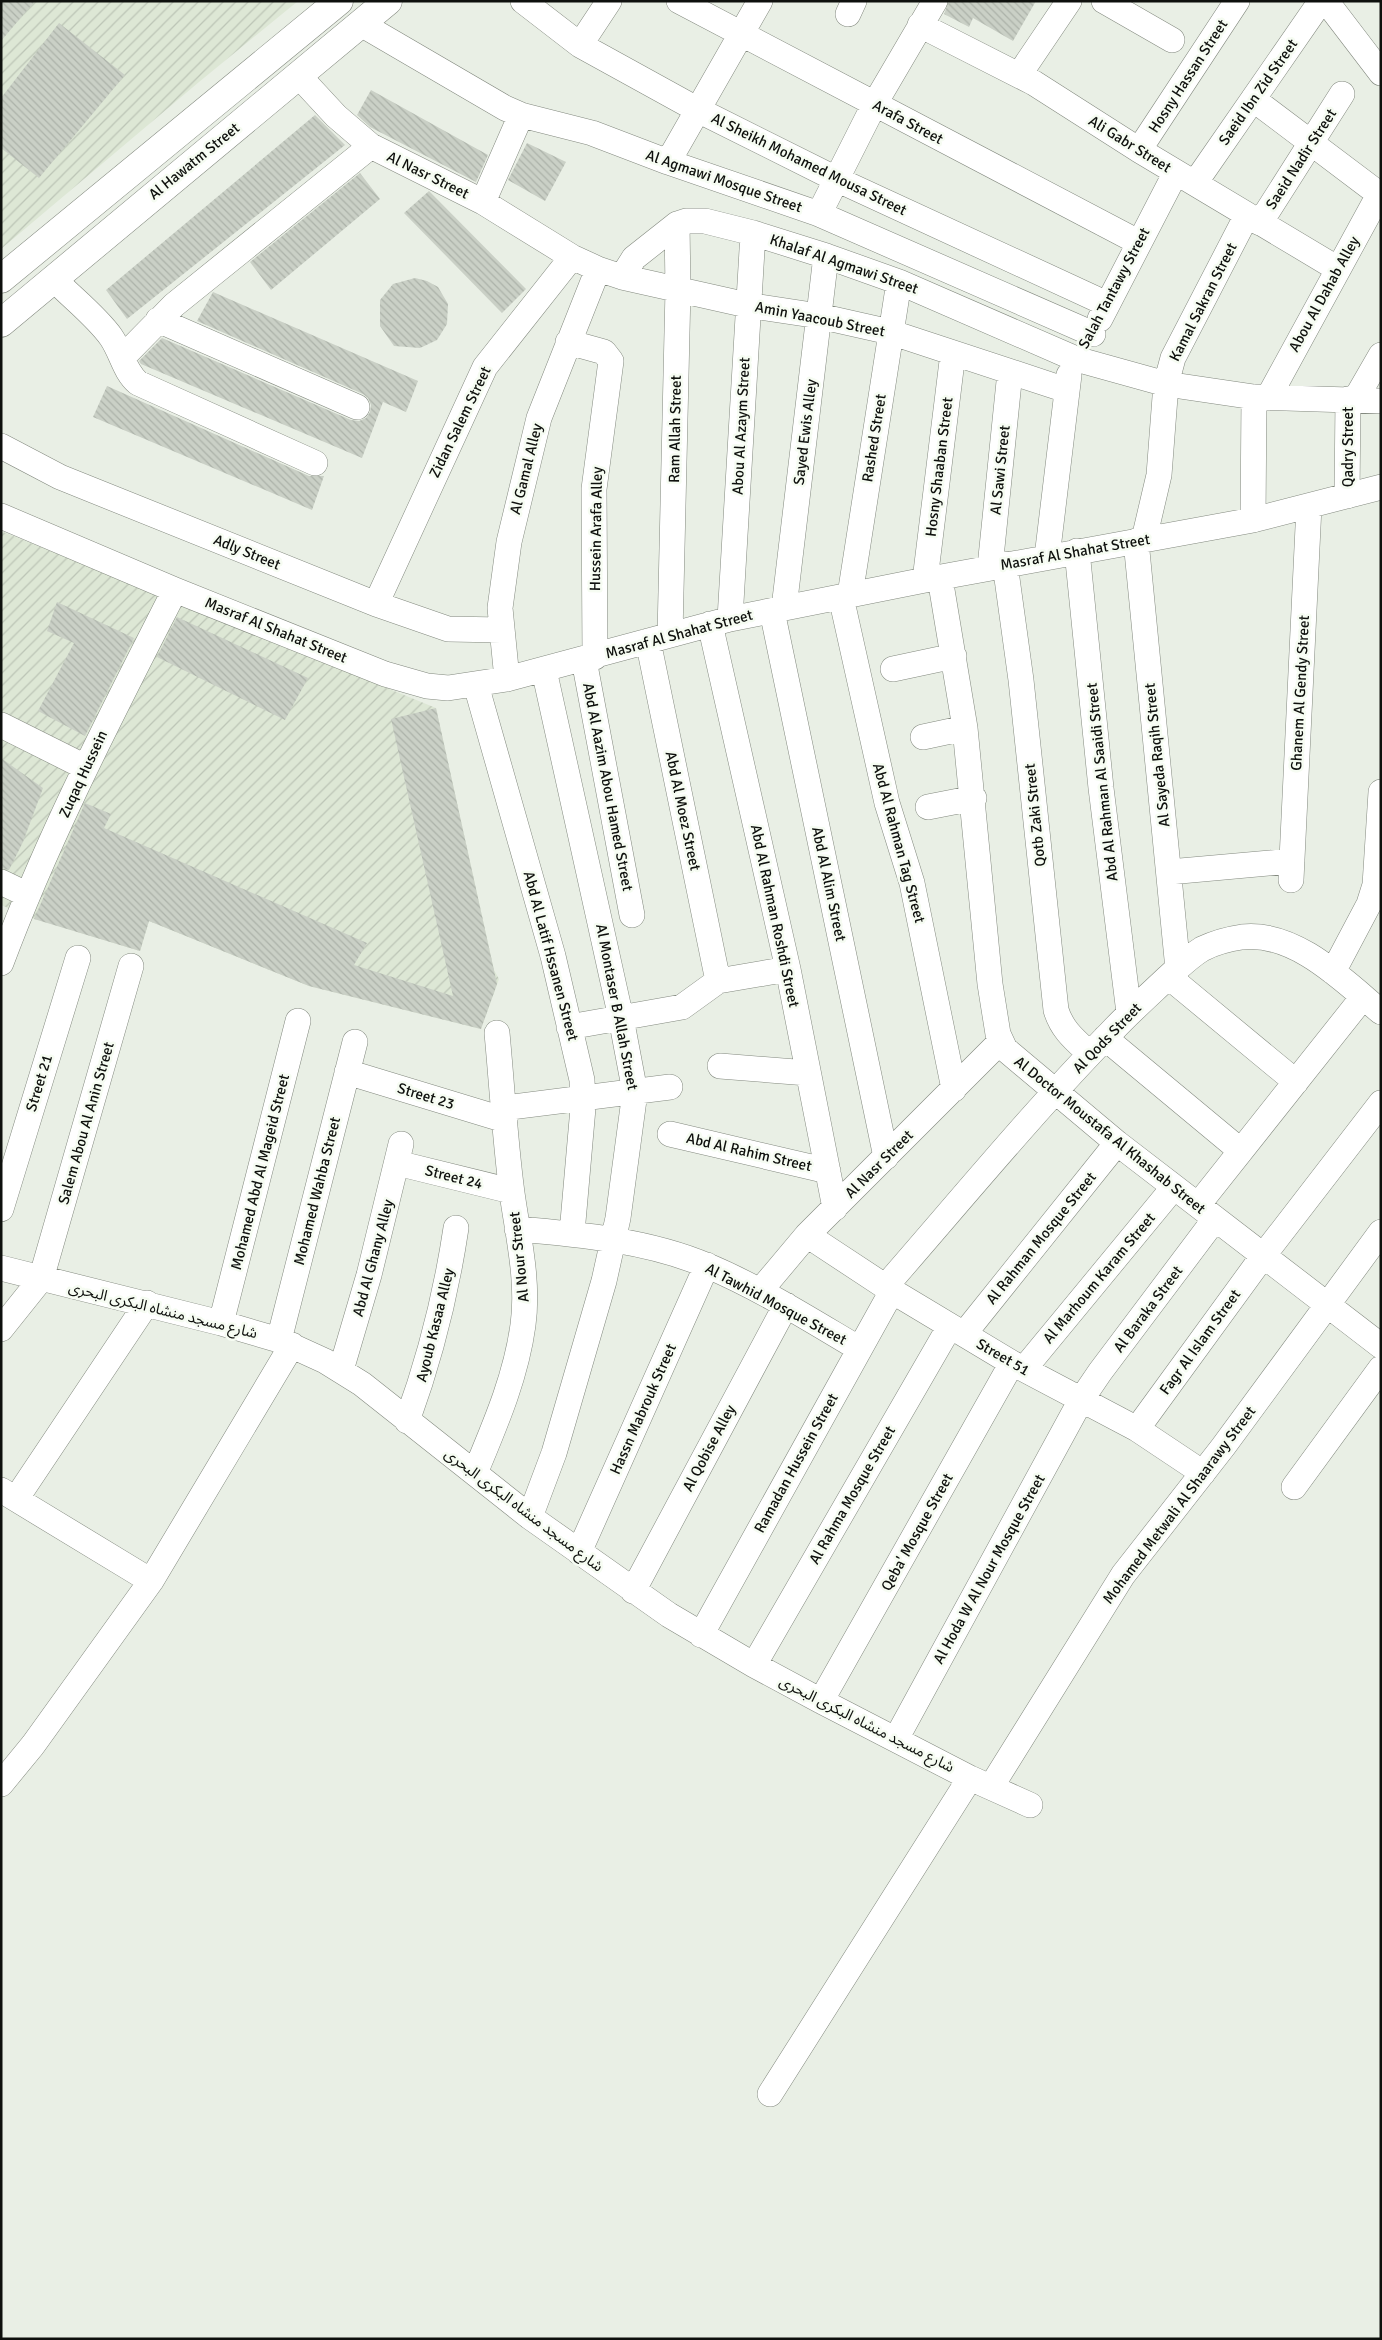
<svg xmlns="http://www.w3.org/2000/svg" width="1382" height="2340" font-family="Signika,'Noto Sans Arabic',sans-serif">
  <style>
    .industrial { fill: url(#industrial-furrows) }
    .building { fill: url(#building-back-hatch) }
    .lines { fill: none; stroke-linecap: round; stroke-linejoin: round }
    .minor-casing { stroke: #83897f; stroke-width: 26 }
    .major-casing { stroke: #83897f; stroke-width: 29 }
    .minor { stroke: #fff; stroke-width: 25 }
    .major { stroke: #fff; stroke-width: 28 }
    .labels { text-anchor: middle; stroke-width: 5; stroke-linejoin: round; paint-order: stroke }
    .street-label { font-size: 15px; fill: #0e100d; stroke: #f6fcf2 }
  </style>
  <defs>
    <pattern id="industrial-furrows" width="10" height="10" patternUnits="userSpaceOnUse" patternTransform="scale(1.25)"><rect width="10" height="10" fill="#dde7d5"/><path d="M-1 1l2-2M0 10L10 0M9 11l2-2" fill="none" stroke="#bcc5b6"/></pattern>
    <pattern id="building-back-hatch" width="6" height="6" patternUnits="userSpaceOnUse" patternTransform="scale(1.25)"><rect width="6" height="6" fill="#cad0c6"/><path d="M-1 5l2 2M0 0l6 6M5-1l2 2" fill="none" stroke="#acb2a9"/></pattern>
  </defs>
  <rect width="100%" height="100%" fill="#e9efe5"/>
  <path class="industrial" d="M1 1H298L199 82 1 249Z
    M1 531 436 708 494 970 499 979 481 1029 309 986 149 921 140 951 32 918 1 905Z"/>
  <path class="building" d="M1 1H35L1 41Z
    M949 1H1036L1013 41 973 18 969 27 944 14Z
    M59 23 125 75 39 178 1 148V98Z
    M371 90 488 155 476 182 370 127 357 115Z
    M315 115 345 145 127 319 106 290Z
    M527 143 566 162 545 201 508 180Z
    M360 173 380 199 271 290 250 262Z
    M429 191 526 289 502 313 404 213Z
    M415 278 427 281 438 287 448 304 447 324 437 340 420 348 394 346 380 326V300L393 284Z
    M213 292 418 381 406 412 383 402 362 458 141 364 139 361 162 338 351 420 359 421 366 418 370 412 371 405 368 398 363 394 197 321Z
    M107 386 309 476H324L312 510 93 417Z
    M57 602 134 638 85 736 38 711 74 643 47 631Z
    M177 617 308 678 285 720 157 657Z
    M436 708 497 984 481 1029 309 986 149 921 140 951 34 919 85 803 111 814 104 828 367 943 354 965 453 996 391 719Z
    M1 758 43 788 23 842 9 870 1 868Z"/>
  <g class="lines">
    <g class="minor-casing">
      <path id="minor" d="M523 1 580 45 698 110 836 179 1107 304
        M679 1 1138 242
        M1104 1 1172 40
        M1326 1 1381 73
        M848 14 854 1
        M361 24 505 108 521 115 592 133 668 162 819 214 1093 334
        M920 25 1034 83 1139 150 1338 269
        M580 45 609 1
        M298 75 336 116 371 146 483 202 572 257 598 269 622 277 747 305 819 316 890 332 1066 390
        M1019 75 1069 1
        M1253 99 1379 194
        M1139 150 1237 1
        M668 162 760 1
        M1195 183 1321 1
        M483 202 521 115
        M819 214 874 105 935 1
        M1260 223 1342 94
        M622 277 634 258 677 224 686 221H705L753 233 826 256 899 282 1076 359 1166 384 1254 397 1381 401
        M54 279C72 298 96 316 111 337 122 353 124 371 138 383L315 463
        M1100 319 1176 172
        M158 320 357 407
        M568 342 604 352 611 361 594 489 595 657
        M122 358 174 305 371 146
        M1268 398 1381 191
        M1355 400 1381 355
        M1 446 60 477 376 604 448 629 501 630
        M1347 496 1348 399
        M1 516 175 590 385 674 427 686 448 688 507 679 730 619 925 580 1253 520 1381 487
        M1253 520 1254 397
        M1144 539 1159 475 1166 384 1173 358 1247 215
        M1136 541 1178 969
        M1077 551 1101 788 1129 1013
        M1047 557 1069 375
        M1005 564 1021 680 1056 1010C1062 1030 1075 1040 1090 1054
        M990 567 1010 372
        M940 578 965 728 990 984 998 1034 1005 1049 1117 1143 1381 1346
        M925 580 953 353
        M850 595 899 282
        M841 597 887 803 912 883 954 1089
        M376 604 485 367 572 257
        M784 608 826 256
        M772 611 886 1157
        M730 619 753 233
        M710 624 788 969 835 1208
        M670 635 678 289 677 224
        M648 641 718 981
        M584 660 632 915
        M893 669 954 656
        M507 679 500 608 509 542 539 418 598 269
        M476 685 553 956 582 1080 583 1108 572 1233
        M1 725 85 767
        M923 737 965 728
        M928 807 974 798
        M1169 872 1292 861
        M1291 880 1309 506
        M1 882 28 895
        M1 963C49 834 113 712 175 590
        M1333 972 1369 904 1375 885 1381 792
        M1169 977 1296 1082
        M569 1027 682 1007 718 981 788 969
        M1105 1038 1241 1151
        M720 1066 808 1073
        M347 1072 505 1120
        M504 1108 670 1087
        M670 1134 828 1171
        M397 1163 511 1191
        M1198 1205 1363 997
        M1 1209 78 958
        M517 1229C579 1234 650 1241 708 1266 760 1288 809 1319 858 1348
        M807 1235 892 1291 1012 1363 1137 1429 1203 1473
        M1 1268 221 1323 279 1340 325 1361 362 1384 530 1517 669 1615 754 1665 821 1701 970 1778 1030 1805
        M885 1287C960 1201 1033 1112 1113 1030 1130 1012 1149 995 1167 978 1178 968 1189 957 1202 949 1214 943 1228 939 1242 937 1295 931 1343 980 1381 1012
        M760 1291 807 1235 1001 1041
        M221 1323 298 1021
        M1 1329 41 1279 131 966
        M964 1334 1117 1143
        M279 1340 355 1042
        M1024 1369 1174 1187
        M341 1370 369 1275 401 1144
        M407 1421C430 1358 446 1295 456 1228
        M1137 1429 1263 1256 1381 1103
        M475 1473C495 1425 516 1377 523 1325 529 1281 518 1236 512 1193 505 1140 502 1086 497 1033
        M1294 1487 1381 1368
        M1 1490 151 1581
        M16 1499 147 1303
        M530 1517 554 1453 604 1281 618 1218 635 1092 621 1018 544 670
        M579 1552 707 1265
        M633 1591 786 1305
        M701 1635 892 1291
        M754 1665 950 1326
        M821 1701 1012 1363
        M896 1739 1081 1400 1100 1372 1215 1219
        M1 1784 33 1745 151 1581 292 1345
        M991 1787 1123 1575 1223 1447 1381 1232
        M770 2094 970 1778"/>
    </g>
    <g class="major-casing">
      <path id="major" d="M1 279 339 1
        M1 323 388 1"/>
    </g>
    <use href="#minor" class="minor"/>
    <use href="#major" class="major"/>
  </g>
  <g class="labels">
    <g class="street-label">
      <text transform="translate(1188 76) rotate(-57)" y="5">Hosny Hassan Street</text>
      <text transform="translate(1258 92) rotate(-55)" y="5">Saeid Ibn Zid Street</text>
      <text transform="translate(908 122) rotate(28)" y="5">Arafa Street</text>
      <text transform="translate(1130 144) rotate(32)" y="5">Ali Gabr Street</text>
      <text transform="translate(1301 159) rotate(-57)" y="5">Saeid Nadir Street</text>
      <text transform="translate(194 161) rotate(-39)" y="5">Al Hawatm Street</text>
      <text transform="translate(809 164) rotate(26)" y="5">Al Sheikh Mohamed Mousa Street</text>
      <text transform="translate(428 175) rotate(26)" y="5">Al Nasr Street</text>
      <text transform="translate(724 181) rotate(19)" y="5">Al Agmawi Mosque Street</text>
      <text transform="translate(844 264) rotate(19)" y="5">Khalaf Al Agmawi Street</text>
      <text transform="translate(1114 288) rotate(-62)" y="5">Salah Tantawy Street</text>
      <text transform="translate(1324 294) rotate(-61)" y="5">Abou Al Dahab Alley</text>
      <text transform="translate(1203 302) rotate(-63)" y="5">Kamal Sakran Street</text>
      <text transform="translate(820 319) rotate(11)" y="5">Amin Yaacoub Street</text>
      <text transform="translate(460 422) rotate(-64)" y="5">Zidan Salem Street</text>
      <text transform="translate(741 426) rotate(-87)" y="5">Abou Al Azaym Street</text>
      <text transform="translate(675 429) rotate(-89)" y="5">Ram Allah Street</text>
      <text transform="translate(805 432) rotate(-83)" y="5">Sayed Ewis Alley</text>
      <text transform="translate(874 438) rotate(-81)" y="5">Rashed Street</text>
      <text transform="translate(1348 447) rotate(-90)" y="5">Qadry Street</text>
      <text transform="translate(939 467) rotate(-83)" y="5">Hosny Shaaban Street</text>
      <text transform="translate(526 469) rotate(-76)" y="5">Al Gamal Alley</text>
      <text transform="translate(1000 470) rotate(-84)" y="5">Al Sawi Street</text>
      <text transform="translate(596 529) rotate(-89)" y="5">Hussein Arafa Alley</text>
      <text transform="translate(247 552) rotate(22)" y="5">Adly Street</text>
      <text transform="translate(1075 552) rotate(-10)" y="5">Masraf Al Shahat Street</text>
      <text transform="translate(276 630) rotate(22)" y="5">Masraf Al Shahat Street</text>
      <text transform="translate(679 634) rotate(-15)" y="5">Masraf Al Shahat Street</text>
      <text transform="translate(1300 693) rotate(-87)" y="5">Ghanem Al Gendy Street</text>
      <text transform="translate(1157 755) rotate(-96)" y="5">Al Sayeda Raqih Street</text>
      <text transform="translate(83 774) rotate(-65)" y="5">Zuqaq Hussein</text>
      <text transform="translate(1102 782) rotate(-96)" y="5">Abd Al Rahman Al Saaidi Street</text>
      <text transform="translate(608 787) rotate(79)" y="5">Abd Al Aazim Abou Hamed Street</text>
      <text transform="translate(683 811) rotate(78)" y="5">Abd Al Moez Street</text>
      <text transform="translate(1035 815) rotate(-96)" y="5">Qotb Zaki Street</text>
      <text transform="translate(899 843) rotate(75)" y="5">Abd Al Rahman Tag Street</text>
      <text transform="translate(829 884) rotate(78)" y="5">Abd Al Alim Street</text>
      <text transform="translate(775 916) rotate(78)" y="5">Abd Al Rahman Roshdi Street</text>
      <text transform="translate(551 956) rotate(75)" y="5">Abd Al Latif Hssanen Street</text>
      <text transform="translate(617 1007) rotate(79)" y="5">Al Montaser B Allah Street</text>
      <text transform="translate(1107 1038) rotate(-46)" y="5">Al Qods Street</text>
      <text transform="translate(39 1083) rotate(-73)" y="5">Street 21</text>
      <text transform="translate(426 1096) rotate(17)" y="5">Street 23</text>
      <text transform="translate(86 1123) rotate(-74)" y="5">Salem Abou Al Anin Street</text>
      <text transform="translate(1110 1135) rotate(39)" y="5">Al Doctor Moustafa Al Khashab Street</text>
      <text transform="translate(749 1152) rotate(13)" y="5">Abd Al Rahim Street</text>
      <text transform="translate(879 1164) rotate(-45)" y="5">Al Nasr Street</text>
      <text transform="translate(260 1172) rotate(-76)" y="5">Mohamed Abd Al Mageid Street</text>
      <text transform="translate(454 1177) rotate(14)" y="5">Street 24</text>
      <text transform="translate(317 1191) rotate(-76)" y="5">Mohamed Wahba Street</text>
      <text transform="translate(1041 1238) rotate(-51)" y="5">Al Rahman Mosque Street</text>
      <text transform="translate(519 1257) rotate(-96)" y="5">Al Nour Street</text>
      <text transform="translate(373 1258) rotate(-75)" y="5">Abd Al Ghany Alley</text>
      <text transform="translate(1099 1278) rotate(-50)" y="5">Al Marhoum Karam Street</text>
      <text transform="translate(776 1304) rotate(28)" y="5">Al Tawhid Mosque Street</text>
      <text transform="translate(1148 1309) rotate(-53)" y="5">Al Baraka Street</text>
      <text transform="translate(163 1310) rotate(14)" y="5">شارع مسجد منشاه البكرى البحرى</text>
      <text transform="translate(435 1325) rotate(-76)" y="5">Ayoub Kasaa Alley</text>
      <text transform="translate(1200 1342) rotate(-54)" y="5">Fagr Al Islam Street</text>
      <text transform="translate(1003 1357) rotate(30)" y="5">Street 51</text>
      <text transform="translate(643 1409) rotate(-66)" y="5">Hassn Mabrouk Street</text>
      <text transform="translate(709 1448) rotate(-62)" y="5">Al Qobise Alley</text>
      <text transform="translate(796 1463) rotate(-61)" y="5">Ramadan Hussein Street</text>
      <text transform="translate(852 1495) rotate(-60)" y="5">Al Rahma Mosque Street</text>
      <text transform="translate(1179 1505) rotate(-53)" y="5">Mohamed Metwali Al Shaarawy Street</text>
      <text transform="translate(524 1510) rotate(37)" y="5">شارع مسجد منشاه البكرى البحرى</text>
      <text transform="translate(917 1532) rotate(-61)" y="5">Qeba' Mosque Street</text>
      <text transform="translate(989 1569) rotate(-61)" y="5">Al Hoda W Al Nour Mosque Street</text>
      <text transform="translate(867 1724) rotate(27)" y="5">شارع مسجد منشاه البكرى البحرى</text>
    </g>
  </g>
  <rect width="1382" height="2340" fill="none" stroke="#0e100d" stroke-width="5"/>
</svg>
